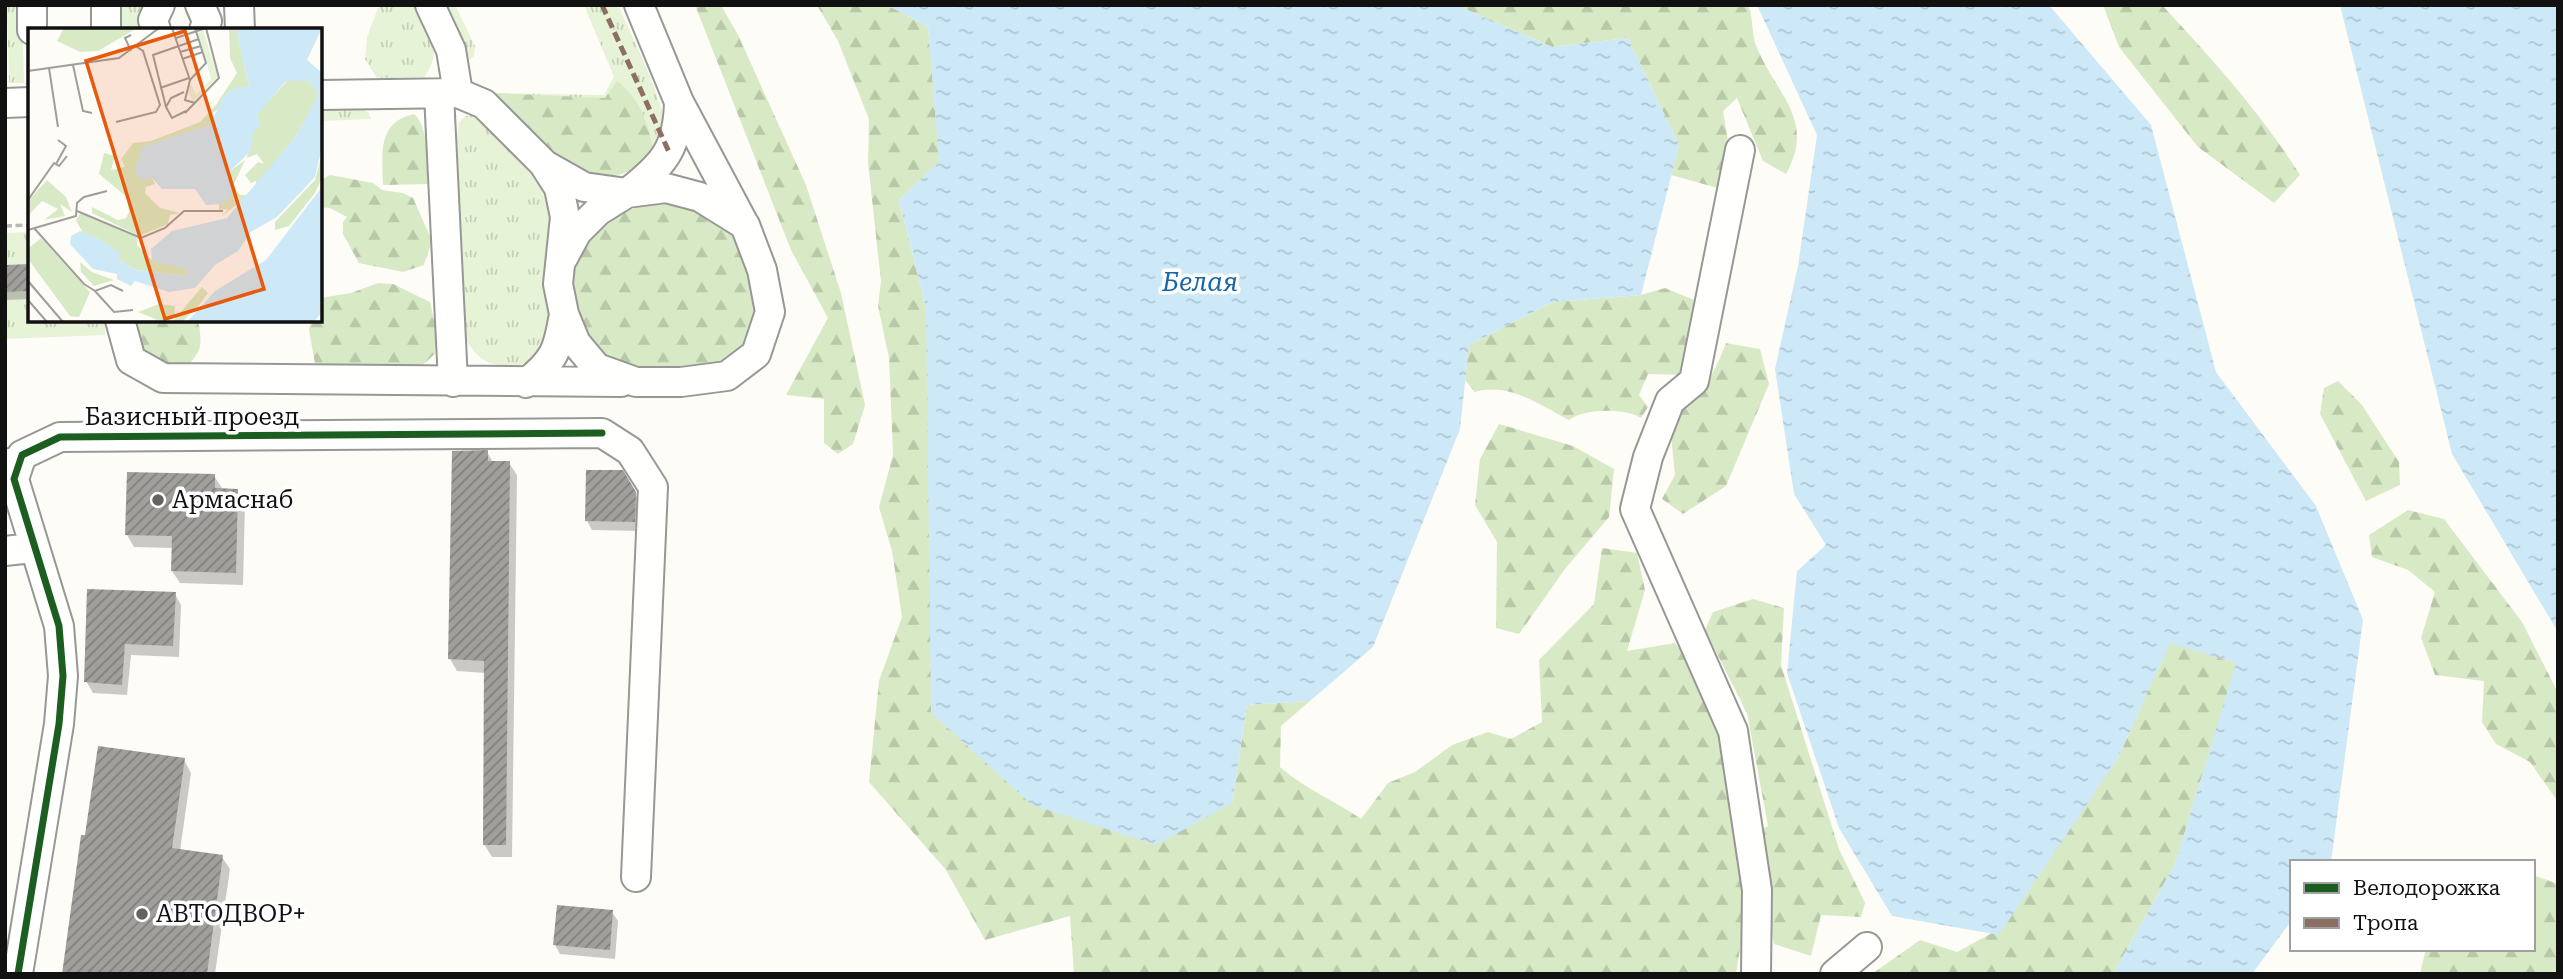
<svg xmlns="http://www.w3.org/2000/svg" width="2563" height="979" font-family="'Roboto Serif',serif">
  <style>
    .grass { fill: url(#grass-tufts) }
    .forest { fill: url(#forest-firs) }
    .water { fill: url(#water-ripples) }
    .shadow { fill: #0003 }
    .building { fill: url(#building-hatch) }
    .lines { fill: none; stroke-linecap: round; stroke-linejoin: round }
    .minor-casing { stroke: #979795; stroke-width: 32 }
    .path { stroke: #b9b9b8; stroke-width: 3.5; stroke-dasharray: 7 3.5; stroke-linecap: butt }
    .minor { stroke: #fffffe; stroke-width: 28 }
    .quiet { stroke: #8d6e63; stroke-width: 5; stroke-dasharray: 10 5; stroke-linecap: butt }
    .cycleway-casing { stroke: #fff; stroke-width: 11 }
    .cycleway { stroke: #1b5e20; stroke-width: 7 }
    .poi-dot { fill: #646362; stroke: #fff; stroke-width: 2.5 }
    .labels { text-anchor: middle; stroke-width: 7; stroke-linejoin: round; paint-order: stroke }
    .street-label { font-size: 24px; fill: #111; stroke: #fff }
    .poi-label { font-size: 24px; fill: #111; stroke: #fff; text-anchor: start }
    .water-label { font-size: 26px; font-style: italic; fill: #1768a6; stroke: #fff }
    .inset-road { fill: none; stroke: #9f9e9b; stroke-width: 2 }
    .view { fill: #e8590c; fill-opacity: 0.15; stroke: #e8590c; stroke-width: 3.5 }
    .inset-edge { fill: none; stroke: #111; stroke-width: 3.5 }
  </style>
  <defs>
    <pattern id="grass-tufts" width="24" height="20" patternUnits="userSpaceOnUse" patternTransform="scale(1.75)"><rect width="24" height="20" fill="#e7f3d7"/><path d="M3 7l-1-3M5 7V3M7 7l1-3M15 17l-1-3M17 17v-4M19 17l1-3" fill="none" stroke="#c5cfb8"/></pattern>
    <pattern id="forest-firs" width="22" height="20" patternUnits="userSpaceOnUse" patternTransform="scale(1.75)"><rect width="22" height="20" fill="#d8eac5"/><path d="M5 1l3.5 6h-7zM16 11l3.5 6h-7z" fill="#b8c8a8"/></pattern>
    <pattern id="water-ripples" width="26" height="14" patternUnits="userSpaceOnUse" patternTransform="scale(1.75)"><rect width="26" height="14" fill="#cde8f7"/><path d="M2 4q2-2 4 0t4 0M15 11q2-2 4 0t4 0" fill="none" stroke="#afc6d3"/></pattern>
    <pattern id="building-hatch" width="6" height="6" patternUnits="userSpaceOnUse" patternTransform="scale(1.75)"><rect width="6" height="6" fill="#a19f9c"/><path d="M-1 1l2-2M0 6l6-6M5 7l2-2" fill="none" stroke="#82807e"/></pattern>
  </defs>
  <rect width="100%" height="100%" fill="#fdfcf7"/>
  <path class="grass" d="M7 5H22L24 83H9Z
    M118 5H151L146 30H118Z
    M379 5H416C429 28 444 53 424 77L377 78 365 59 367 38Z
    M441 5 456 7 475 46 474 56 470 60Z
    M584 5H618C628 28 671 113 664 133 659 151 643 164 628 172L494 97V93L604 95 614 77Z
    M361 109 369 113 371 119 320 121V110Z
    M465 116H472L491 129 546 182 554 234 543 276 552 325 534 363C500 368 481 369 464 336L457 137 459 123Z
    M30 232V264L5 265V233Z
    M30 291V320H105V335L5 339V292Z"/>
  <path class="forest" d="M695 5H721L738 35 806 185 841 293 865 405 853 444 838 454 824 443V399L786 395 828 318 791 250Z
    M817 5H887L928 27 940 161 899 200 926 309 1232 803 1247 705 1310 701 1281 726 1280 767C1305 789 1334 800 1361 819L1388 783 1415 772 1452 745 1488 732 1511 739 1542 722 1539 660 1594 604 1602 548 1637 553 1645 590 1627 651 1675 643 1712 691 1750 886 1736 974H1074L1070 916 985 940 946 870 869 782 879 681 902 617 892 551 879 507 893 455 889 358 878 306 881 281 868 163 869 119 838 41Z
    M1456 5H1748C1754 19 1751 35 1757 48 1777 95 1816 120 1786 174L1763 161 1737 98 1723 111 1728 141 1718 188 1671 175 1679 145 1628 38 1552 47Z
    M2103 5H2162C2212 59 2261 113 2300 175L2274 203 2198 147 2119 47Z
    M617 81C639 97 648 122 653 148 603 220 533 137 494 97V93L605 98Z
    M414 114C430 128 426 163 428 184L383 185C382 155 377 122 414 114Z
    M330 175 373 183 382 190 403 193 413 198 432 241 424 265 403 272 359 263 343 234V222L347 217 330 208 320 207V181Z
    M652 202 681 204 708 214 730 232 746 257 756 308 744 343 722 365 661 377 602 361C593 345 578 326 573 308 571 302 573 293 573 287 573 240 611 214 652 202Z
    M378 283 393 284 430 302 437 334 435 354C431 357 426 363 422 365 401 374 339 367 315 364L309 330 311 320H320V298L351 293Z
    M1665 288 1699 302 1687 375 1648 374 1639 395 1648 407 1641 418C1624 408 1585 408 1569 420 1540 405 1509 382 1475 392L1465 380 1469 345 1553 302 1641 295Z
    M138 320H198C203 347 202 353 181 371L138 355 129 332Z
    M1726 343 1760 349 1769 384 1726 486 1683 514 1662 499 1675 475 1669 416C1700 400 1714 375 1726 343Z
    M2338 381 2362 405 2399 462 2400 485 2366 501 2320 414 2324 388Z
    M1499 424 1573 446 1614 469 1609 517 1565 569 1519 634 1496 628 1497 542 1475 505 1480 459Z
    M2408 510 2444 519 2522 622 2549 675 2558 693V802L2530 762 2496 744 2482 722 2484 681 2435 675 2421 638 2435 592 2408 570 2372 557 2369 535Z
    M1753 599 1784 608 1781 665 1839 849 1865 903 1861 917 1821 915 1811 956 1774 944 1753 834 1768 826 1747 713 1705 630 1713 612Z
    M2170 642 2237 663 2175 864 2113 974H1872L1920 940 1957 952 1992 933 2118 758Z
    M2533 875 2558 884V974H2420L2426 949H2533Z"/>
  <path class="water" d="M887 5H1456L1552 47 1628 38 1679 145 1641 295 1553 302 1469 345 1460 429 1373 647 1310 701 1247 705 1232 803 1156 845 1032 805 931 713 926 309 899 200 939 161 928 27Z
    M1757 5H2049L2151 125 2216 372 2316 506 2363 620 2331 862H2292V920L2252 974H2113L2175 864 2236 663 2170 643 2118 758 1999 935 1892 916 1839 828 1787 673 1797 571 1826 545 1794 494 1775 369 1798 266 1817 135Z
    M2340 5H2558V632L2452 454Z"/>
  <path class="shadow" d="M30 266V299L5 300V267Z
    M487 452 493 462 509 463 517 475 512 857H492L484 844 486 673 457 671 450 659Z
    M214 476 222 488 237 491 245 503 243 585 180 583 172 571 173 548 134 547 127 535Z
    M635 492 640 503 639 531 592 530 587 521Z
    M5 594 7 619H5Z
    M175 594 181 605 179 657 131 655 127 695 93 693 86 681Z
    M184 760 191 773 180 851 222 857 230 869 215 974H63Z
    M612 912 618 921 615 959 560 954 555 945Z"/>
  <path class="building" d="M30 264V291L5 292V265Z
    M488 450V461H510L506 845H483L484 661 448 659 452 451Z
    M586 470H623L636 492 635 522 585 521Z
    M127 472 215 474V488L238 489 236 573 171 571 172 536 125 535Z
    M87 589 176 592 173 646 125 644 122 685 84 682Z
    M98 746 185 758 172 848 223 855 207 974H62L81 835H85Z
    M557 905 613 910 610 950 553 945Z"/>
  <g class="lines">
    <g class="minor-casing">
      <path id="minor" d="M32 5V30
        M106 5V30
        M200 5 207 21 204 30
        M239 5 240 30
        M430 5 451 50 458 93
        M639 5 679 102 743 222
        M156 30 153 20 160 5
        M439 94 453 382
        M320 95 458 93 484 104 543 163 559 188 565 217 558 284 564 314 576 343 597 368 636 382H681L727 376 756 354 770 312 762 270 745 225 700 197 666 188 627 193 598 211 577 232 563 258
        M5 103 30 102
        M1740 150 1694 381 1670 401 1648 457 1635 509 1733 731 1757 890 1756 974
        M545 165 584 187 627 193C663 165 678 149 679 102
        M120 320 131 360 163 378 621 382
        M526 383C555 360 558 350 564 314
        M9 463 59 626 63 676 59 724 18 974
        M14 479 22 455 60 437 602 433 630 451 653 487 636 877
        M5 551 32 548
        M1835 974 1867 947"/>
    </g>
    <path class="path" d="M5 226 30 225"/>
    <use href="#minor" class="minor"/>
    <path class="quiet" d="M602 5 669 152"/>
    <g class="cycleway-casing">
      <path id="cycleway" d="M18 974 59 724 63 676 59 626 14 479 22 455 60 437 602 433"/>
    </g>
    <use href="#cycleway" class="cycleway"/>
  </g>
  <g class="poi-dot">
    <circle cx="158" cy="500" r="7"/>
    <circle cx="142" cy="914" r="7"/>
  </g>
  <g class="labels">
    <g class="street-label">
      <text x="192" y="425">Базисный проезд</text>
    </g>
    <g class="poi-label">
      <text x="172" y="508">Армаснаб</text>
      <text x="156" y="922">АВТОДВОР+</text>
    </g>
    <g class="water-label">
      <text x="1200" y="291">Белая</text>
    </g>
  </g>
  <g transform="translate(28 28)">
    <rect width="294" height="294" fill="#fdfcf7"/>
    <path d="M175 2 190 49 165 74 159 62 163 56 168 67 183 51 170 5Z" fill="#e7f3d7"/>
    <path d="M36 0H109L70 23 52 24 29 13ZM201 0H208L221 58 185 85 183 97 154 106 124 150 127 156 118 159 117 165 132 180 152 185 142 187 140 196 111 208 64 185V179L90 192 98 190 101 184 99 169 71 146 76 125 87 128 83 142 97 139 93 131 105 115 123 113 172 94 188 77 209 45 202 30ZM259 53H280L291 63 289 71 268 108 228 159V153L223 155 217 147 230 134 236 136 229 126 219 130 228 87ZM294 126V150L287 165 261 198 247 202V194L287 152ZM217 132 205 158 212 167H221L194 188 200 181 191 182V176L200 161 202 143ZM19 152 38 169 44 184 32 176 37 188 16 192 30 181 14 173 0 188 1 172ZM53 184 110 209 109 217 124 232 159 241V248L108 242 90 231 70 210 55 205 48 192ZM13 210 62 264 51 289 42 288 0 231V221ZM52 234 64 244 86 252 66 258 53 244ZM174 259 180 265 172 276 154 294H144ZM131 276 147 278 146 290 132 293 110 284Z" fill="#d8eac5"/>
    <path d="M208 0H294L279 32 294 45V119L287 149 249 189 223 204 210 223 187 237 167 260 141 264 107 253 103 258 89 251V246L65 241 42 216 43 208 52 203 70 210 93 226 90 231 108 242 159 248V241L124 233 123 221 144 203 199 190 268 108 289 70 290 63 280 53H258L229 87 232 96 225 105 222 124 202 143 203 168 194 176 178 177 167 161H134L124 150 114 152 107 145 114 119 182 97 195 70 204 61 221 58ZM294 159V284L286 294H159L187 263 238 232Z" fill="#cde8f7"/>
    <path class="inset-road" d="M144 0 162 52 157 72 167 75M103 7 97 10 103 23M148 10 178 0M152 24 173 18M154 31 175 24M45 37 55 83 64 85M21 40 30 99M0 43 91 30 131 0M162 52 178 35 167 0M132 60 161 50M156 64 143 70 138 79 144 90 158 83M138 79 125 27 171 11M157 85 191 50 178 0M88 94 128 84 132 77 115 23 109 19M28 136 38 118 30 112M0 172 26 135 31 138 39 128M49 183 113 210 137 200 156 183H195M6 200 56 256 67 263 83 257 95 263M0 202 48 188 49 175 56 169 79 163M0 253 35 294M67 263 86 284 105 282M0 272 19 294"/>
    <path class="view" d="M157 3 236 261 137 291 58 33Z"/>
    <rect width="294" height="294" class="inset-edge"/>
  </g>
  <rect width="2563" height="979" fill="none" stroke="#111111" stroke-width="14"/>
  <rect x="2290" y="860" width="245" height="91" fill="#ffffff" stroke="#a0a0a0" stroke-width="2"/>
  <rect x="2304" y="883" width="35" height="10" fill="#1b5e20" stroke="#a0a0a0" stroke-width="2"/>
  <text x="2353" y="895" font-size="21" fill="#111111">Велодорожка</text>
  <rect x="2304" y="918" width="35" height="10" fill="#8d6e63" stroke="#a0a0a0" stroke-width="2"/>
  <text x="2353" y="930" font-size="21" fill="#111111">Тропа</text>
</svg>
